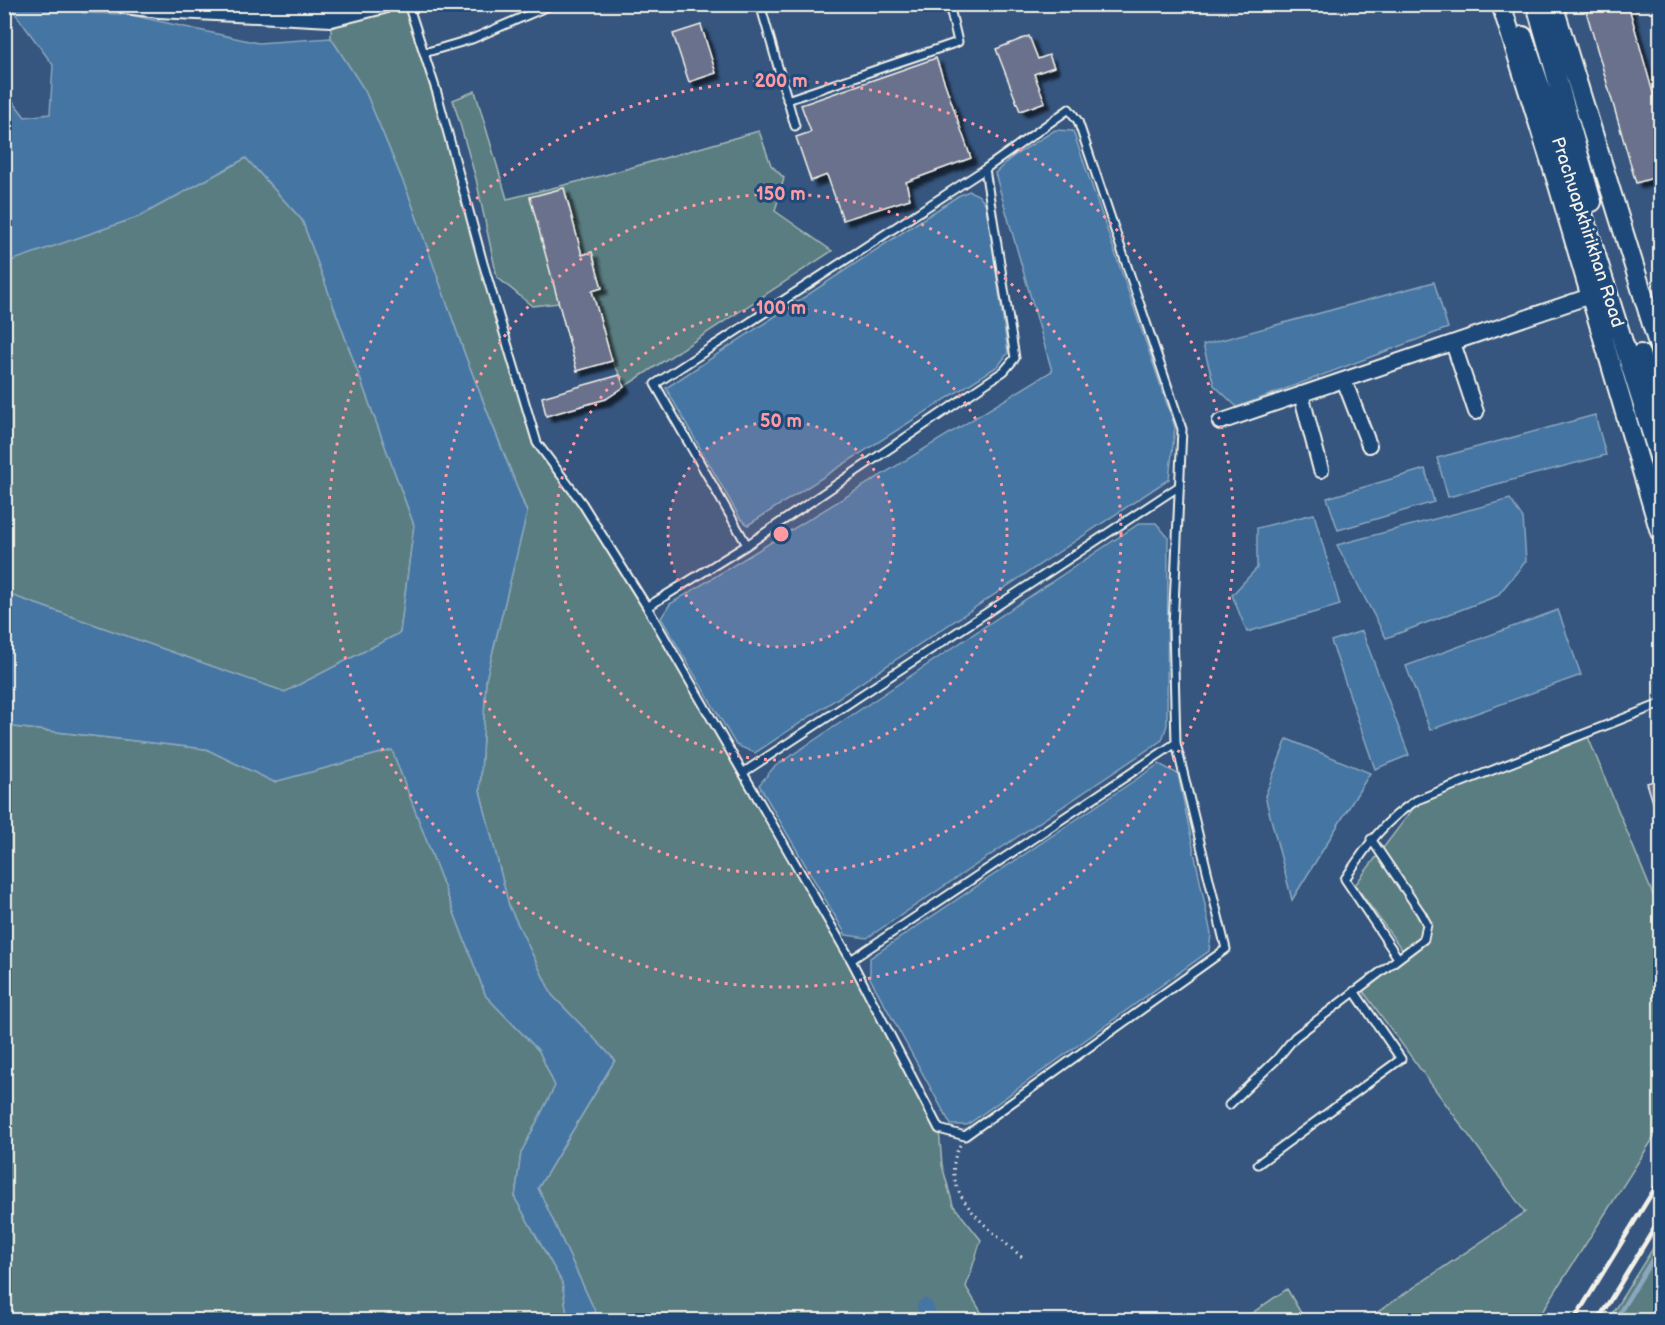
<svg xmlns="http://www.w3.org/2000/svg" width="1665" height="1325" font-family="'Balsamiq Sans',sans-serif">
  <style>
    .green { fill: #5a7d82; stroke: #a7b7b5; stroke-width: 1.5 }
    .water { fill: #4575a2; stroke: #8ba7be; stroke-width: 1.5 }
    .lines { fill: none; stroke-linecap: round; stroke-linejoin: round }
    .stream { stroke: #8ba7be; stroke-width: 4.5 }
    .canal { stroke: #4575a2; stroke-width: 16 }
    .river { stroke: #4575a2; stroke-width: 27 }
    .building { fill: #6a718c; stroke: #f4f1e8; stroke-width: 1.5; filter: url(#shadow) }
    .lane-casing { stroke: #f4f1e8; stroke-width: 11 }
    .street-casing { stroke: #f4f1e8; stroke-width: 18 }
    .secondary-casing { stroke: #f4f1e8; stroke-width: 22 }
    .path { stroke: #f4f1e8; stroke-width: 3; stroke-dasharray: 1.5 4.5; stroke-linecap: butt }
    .lane { stroke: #1f4a7a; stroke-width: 7 }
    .street { stroke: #1f4a7a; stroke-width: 14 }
    .secondary { stroke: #1f4a7a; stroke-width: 18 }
    .rail { stroke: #f4f1e8; stroke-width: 4.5 }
    .ring { fill: none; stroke: #ff9aa2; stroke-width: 3; stroke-dasharray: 3 6 }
    .labels { text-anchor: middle; stroke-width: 6; stroke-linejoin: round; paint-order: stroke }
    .street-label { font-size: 18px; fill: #f4f1e8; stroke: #1f4a7a }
    .centre { fill: #ff9aa2; stroke: #1f4a7a; stroke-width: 3 }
    .ring-label { font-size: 18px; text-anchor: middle; font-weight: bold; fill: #ff9aa2; stroke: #1f4a7a; stroke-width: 6; stroke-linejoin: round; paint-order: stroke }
  </style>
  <defs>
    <filter id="shadow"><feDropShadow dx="5.5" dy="5.5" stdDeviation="1.5" flood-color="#0009"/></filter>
  </defs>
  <rect width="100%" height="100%" fill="#36567f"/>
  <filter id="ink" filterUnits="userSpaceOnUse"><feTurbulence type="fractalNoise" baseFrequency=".0167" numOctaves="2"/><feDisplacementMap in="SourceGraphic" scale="12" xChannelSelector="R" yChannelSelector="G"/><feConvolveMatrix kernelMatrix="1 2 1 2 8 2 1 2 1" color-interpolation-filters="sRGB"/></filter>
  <g filter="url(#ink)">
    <path class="green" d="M383 5H408L537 443 582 503 851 960 939 1129 942 1165 953 1205 981 1240 966 1287 986 1320H599L538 1188 615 1060 552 995 509 906 480 791 486 679 527 512 465 355 409 196 365 91 331 38V17Z
      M475 91 507 199 605 175 759 131 771 165 784 178 775 211 832 251 624 387 620 375 612 361 577 371 559 303 532 306 497 277 476 179 453 100Z
      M246 158 302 220 414 525 400 633 285 692 5 593 4 263 138 217Z
      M5 726 206 749 274 782 392 750 486 996 539 1051 555 1086 521 1153 515 1198 562 1282 568 1320H5Z
      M1586 732 1660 912V1128L1537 1320H1366L1525 1212 1360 987 1403 951 1355 885 1415 806Z
      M1660 1237V1320H1608Z
      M1287 1289 1305 1320H1242Z"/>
    <path class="water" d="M27 4 84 13 126 14 258 43 331 38 365 91 409 196 465 355 527 513 486 679 480 791 509 906 552 995 615 1060 538 1188 599 1320H568L562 1282 515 1198 521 1153 555 1086 539 1051 486 996 392 750 274 782 206 749 5 726V593L285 692 400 633 414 525 302 220 246 158 138 217 5 263V91L25 117 50 114 53 65 9 5Z
      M1055 130 1073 131 1175 427 1169 479 755 753 736 745 661 618 670 604 1052 371 995 173 1012 157Z
      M969 191 978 195 986 204 1008 353 998 366 748 525 740 518 666 388 958 196Z
      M1434 282 1448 328 1237 407 1214 385 1203 345Z
      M1595 415 1606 455 1448 497 1437 458Z
      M1425 469 1434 502 1338 530 1327 498Z
      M1510 499 1523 518 1526 561 1497 596 1386 638 1337 545Z
      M1314 514 1340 605 1247 632 1232 595 1257 568V528Z
      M1140 523H1156L1168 537 1167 725 1162 740 867 938 846 935 759 785 774 767Z
      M1558 610 1581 675 1430 730 1406 666Z
      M1362 631 1409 755 1375 769 1331 641Z
      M1287 739 1370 773 1292 900 1265 796Z
      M1159 764 1178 774 1211 934 1209 951 967 1125H951L870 978V958Z"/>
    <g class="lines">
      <path class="stream" d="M1615 1320 1660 1247"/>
      <path class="canal" d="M925 1307 930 1320"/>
      <path class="river" d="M58 4 64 10 83 43"/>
    </g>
    <path class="building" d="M1584 4H1628L1660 118V176L1636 183Z
      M701 25 716 73 689 82 673 34Z
      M1029 36 1038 59 1049 55 1054 67 1034 74 1045 102 1020 111 996 49Z
      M936 58 971 158 906 182 910 199 843 220 827 175 811 181 796 137 811 132 801 105Z
      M564 188 582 255 592 252 602 288 592 291 612 361 577 371 530 197Z
      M620 375 624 387 606 399 546 416 542 397Z
      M1660 779V825L1647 783Z"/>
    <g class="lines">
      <g class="lane-casing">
        <path id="lane" d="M408 4 437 93 483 263 537 443 582 503 647 607 851 960 939 1129 965 1136 1226 949 1176 743 1173 627 1182 429 1078 121 1069 109 985 169 655 384 747 545 647 607
          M760 4 795 126
          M424 53 472 39 553 4
          M787 100 958 42 949 4
          M747 545 1004 371 1015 358 985 169
          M744 772 1178 487
          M1398 958 1345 879C1367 846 1383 821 1417 800L1660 704
          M851 960 1176 743
          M1229 1105 1276 1060 1295 1037 1424 939 1427 924 1421 913 1371 839
          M1258 1164 1401 1059 1354 991"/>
      </g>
      <g class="street-casing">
        <path id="street" d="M1453 343 1476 412
          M1344 380 1369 445
          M1301 394 1321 470
          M1220 422 1590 296"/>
      </g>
      <g class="secondary-casing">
        <path id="secondary" d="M125 4 159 8 331 17 383 4
          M1501 4 1558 185 1660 532
          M1536 4 1592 202
          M1553 4 1660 350
          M1523 36 1573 182 1660 460
          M1640 354 1660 418"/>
      </g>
      <path class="path" d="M960 1145C934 1193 993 1231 1024 1259"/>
      <use href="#lane" class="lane"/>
      <use href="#street" class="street"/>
      <use href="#secondary" class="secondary"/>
      <path class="rail" d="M1574 1320 1660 1180
        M1598 1320 1660 1219"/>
    </g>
  </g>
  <circle cx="781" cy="534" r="113" fill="#ff9aa2" fill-opacity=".12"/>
  <g class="ring">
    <circle cx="781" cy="534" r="113"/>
    <circle cx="781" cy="534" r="226"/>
    <circle cx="781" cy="534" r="340"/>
    <circle cx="781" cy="534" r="453"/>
  </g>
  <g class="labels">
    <g class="street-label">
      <text transform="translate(1588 232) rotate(72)" y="6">Prachuapkhirikhan Road</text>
    </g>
  </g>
  <circle cx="781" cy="534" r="9" class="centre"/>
  <g class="ring-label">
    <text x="781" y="87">200 m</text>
    <text x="781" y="200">150 m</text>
    <text x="781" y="314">100 m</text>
    <text x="781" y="427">50 m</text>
  </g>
  <rect width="1665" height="1325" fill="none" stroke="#1f4a7a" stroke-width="24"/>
  <rect x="12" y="12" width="1641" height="1301" fill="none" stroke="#f4f1e8" stroke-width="2" filter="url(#ink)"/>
</svg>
